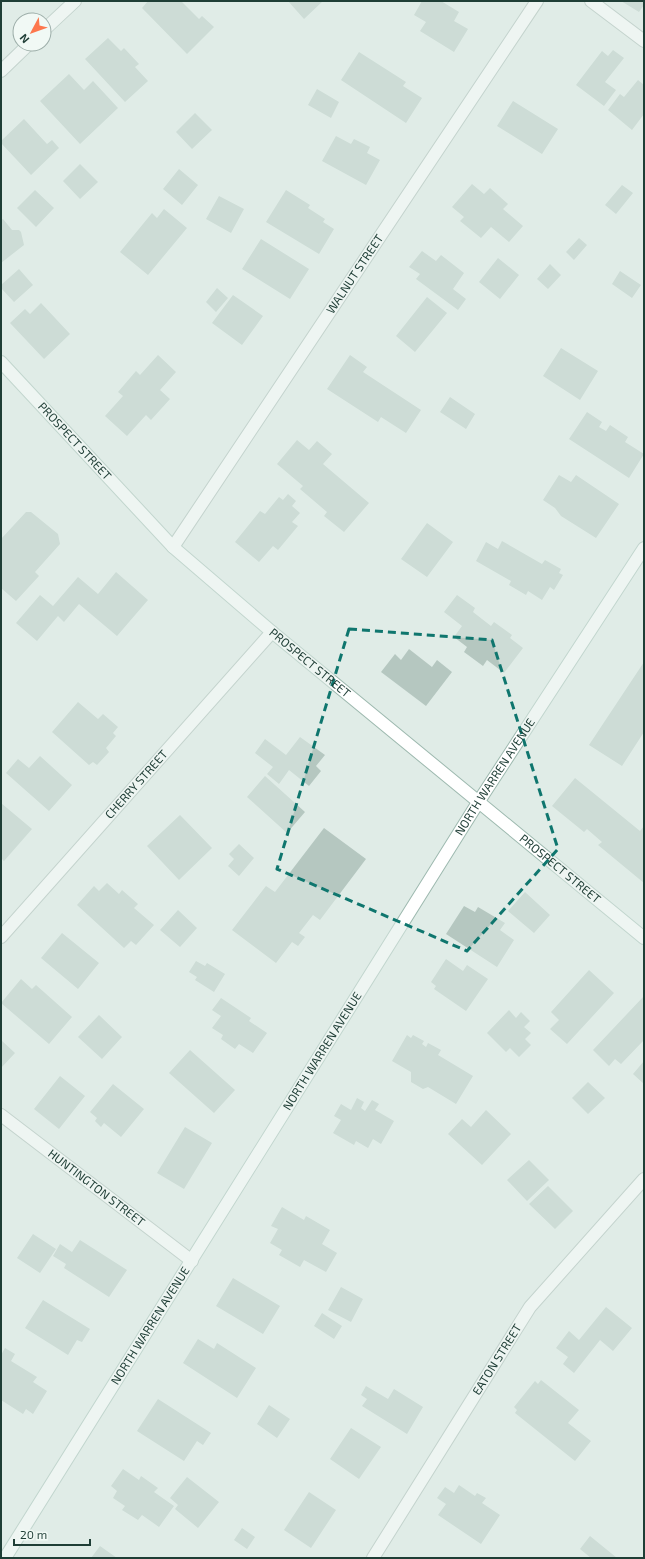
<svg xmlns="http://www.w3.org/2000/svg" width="645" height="1559" font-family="'Exo 2',sans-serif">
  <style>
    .building { fill: #b5c7c0 }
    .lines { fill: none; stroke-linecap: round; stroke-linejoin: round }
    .street-casing { stroke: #a2b4ae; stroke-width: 14 }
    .secondary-casing { stroke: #9db9af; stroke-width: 14 }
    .street { stroke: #fff; stroke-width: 12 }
    .secondary { stroke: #fff; stroke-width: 12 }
    .marked { fill: none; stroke: #0f766e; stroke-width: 3; stroke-dasharray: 8 5; stroke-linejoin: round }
    .labels { text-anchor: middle; stroke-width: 3; stroke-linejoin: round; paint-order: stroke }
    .street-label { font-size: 12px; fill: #1f3e36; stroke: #f1f9f5 }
  </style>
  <rect width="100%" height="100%" fill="#e0ece7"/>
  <path class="building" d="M148 1H181L199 19 202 16 214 27 187 54 142 8Z
    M288 1H323L304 19Z
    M422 1H441L459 12 454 21 468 29 454 52 420 31 426 22 414 15Z
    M621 1H644V5L639 12Z
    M108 38 121 51 124 48 139 64 135 67 148 81 125 102 85 59Z
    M613 50 624 58 605 82 616 90 604 106 576 85 602 51 608 56Z
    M359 52 406 82 403 86 422 98 406 123 341 80Z
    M69 74 84 90 93 81 118 108 80 144 40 101Z
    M638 80 644 85V114L632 130 608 110 620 94 624 97Z
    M317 89 339 102 331 118 308 105Z
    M513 101 558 129 542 154 497 126Z
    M195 113 212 130 192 149 176 132Z
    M24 119 47 144 52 140 59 148 31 175 1 143V141Z
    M336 136 351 144 354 139 370 147 367 153 380 160 366 185 322 161Z
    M80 164 98 182 80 199 63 181Z
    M179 169 198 185 182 205 163 189Z
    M472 184 484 194 490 188 508 204 503 209 523 226 509 242 491 227 481 238 460 221 464 217 452 207Z
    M622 185 633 193 616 214 605 205Z
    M35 190 54 208 36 227 17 208Z
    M286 190 310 205 308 208 325 219 323 222 334 229 319 254 266 222Z
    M219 196 244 209 231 233 206 219Z
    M164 209 187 228 148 275 120 252 152 213 157 218Z
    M3 219 12 230H19L21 232 24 245 1 263V220Z
    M579 238 587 245 574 260 566 252Z
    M261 239 309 269 290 299 242 269Z
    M422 251 436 261 441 255 464 273 453 289 466 299 458 310 416 279 420 274 409 267Z
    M498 258 519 275 500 299 479 282Z
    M550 264 561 275 548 289 537 279Z
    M19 269 33 285 14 302 1 288V285Z
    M620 271 641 285 632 298 612 284Z
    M217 288 228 298 216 312 206 302Z
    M233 295 263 316 242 345 212 323Z
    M427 297 447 313 415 352 396 336Z
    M41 303 70 334 44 359 10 323 25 309 30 314Z
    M561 348 598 371 580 400 543 376Z
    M158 355 176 372 160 390 170 399 151 420 146 415 127 436 105 416 123 396 118 392 136 371 140 375Z
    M350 355 367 367 363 372 421 410 406 433 381 417 378 422 327 389Z
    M450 397 475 414 466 429 440 412Z
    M587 412 602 422 599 427 606 431 610 425 628 437 625 442 644 454 629 478 569 439Z
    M297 440 309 450 317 441 332 454 323 464 369 503 344 532 324 516 327 512 300 489 303 486 277 464Z
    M559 475 571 482 576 475 619 504 596 538 561 516 555 508 543 500Z
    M288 494 296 501 292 506 300 513 292 522 298 526 278 550 273 546 259 562 235 542 260 511 265 514 279 497 283 500Z
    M26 512H31L58 534 60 544 35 572 39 576 16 601 1 588V539Z
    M427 523 453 542 427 577 401 559Z
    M502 541 542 564 545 560 561 569 559 573 563 575 554 590 550 587 542 600 528 591 526 595 509 585 511 581 476 561 486 542 498 549Z
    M116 572 148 600 117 636 79 604 64 622 58 616 37 641 16 623 40 595 53 606 78 577 98 594Z
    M457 595 475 608 473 612 491 626 494 622 512 635 510 638 523 648 504 673 487 660 483 666 464 652 467 647 454 637 462 626 444 612Z
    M409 649 432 667 437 660 452 672 426 706 381 672 395 654 401 660Z
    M644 662V732L622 766 589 745Z
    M78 702 98 719 103 714 118 727 113 733 116 736 106 748 109 752 97 765 93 762 89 765 52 732Z
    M300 737 325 755 316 766 321 771 309 786 289 770 279 784 267 774 273 767 255 753 265 739 286 755Z
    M40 756 72 785 49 811 6 773 18 759 29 768Z
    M265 776 305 812 287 833 247 797Z
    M575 778 640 831 644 826V883L598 845 602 842 587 829 584 832 552 806Z
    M1 803 32 829 4 861 1 858Z
    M180 815 212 848 179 880 147 846Z
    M324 828 366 859 320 920 313 915 299 933 305 937 298 946 292 942 276 963 232 930 266 886 275 892Z
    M239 844 254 858 239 876 228 866 234 859 229 854Z
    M107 883 119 894 122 890 138 904 134 908 154 925 136 945 131 941 124 948 77 905 94 886 99 891Z
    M525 892 550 915 534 933 508 911Z
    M464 906 475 912 478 907 505 923 500 930 514 940 497 967 446 934Z
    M178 910 197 928 180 947 160 930Z
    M62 933 99 963 78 989 41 958Z
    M446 959 463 971 467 965 488 979 466 1011 434 989 436 986 431 982Z
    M196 961 205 966 207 963 225 974 214 992 195 980 197 977 189 972Z
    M589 970 614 993 567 1044 550 1029 559 1020 551 1012Z
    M21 979 32 989 36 985 72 1017 49 1044 1 1003Z
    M644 996V1040L621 1064 615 1059 609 1066 593 1050Z
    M221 998 251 1018 249 1021 267 1033 253 1053 239 1044 235 1049 221 1039 223 1035 212 1028 221 1016 212 1010Z
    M509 1010 516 1018 521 1012 530 1021 524 1027 531 1033 525 1039 531 1045 519 1057 510 1048 506 1052 487 1033Z
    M99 1015 122 1037 102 1059 78 1037Z
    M407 1035 411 1038 413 1035 424 1041 422 1044 426 1047 428 1043 441 1050 438 1055 473 1076 456 1104 428 1087 423 1089 411 1082V1072L392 1061Z
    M1 1040 15 1053 1 1068Z
    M190 1050 235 1090 214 1113 169 1073Z
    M644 1061V1084L633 1074Z
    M60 1076 85 1096 59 1129 34 1109Z
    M588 1082 605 1098 588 1114 572 1098Z
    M113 1084 144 1109 121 1137 104 1123 101 1127 95 1121 97 1118 90 1112Z
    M357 1098 364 1102 361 1108 365 1111 372 1100 379 1104 375 1110 394 1121 381 1144 373 1139 368 1148 356 1141 354 1145 333 1133 341 1120 334 1116 341 1104 351 1110Z
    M486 1110 511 1134 482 1165 448 1134 462 1119 471 1127Z
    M185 1127 212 1143 184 1189 157 1173Z
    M529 1160 549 1180 527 1201 507 1180Z
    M548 1186 573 1211 555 1229 529 1204Z
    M282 1207 304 1220 306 1216 330 1230 322 1244 337 1253 326 1272 304 1260 300 1267 279 1255 282 1250 270 1243 278 1229 271 1226Z
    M33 1234 56 1249 40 1273 17 1258Z
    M80 1240 127 1270 109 1297 64 1268 66 1264 53 1256 60 1244 72 1252Z
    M233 1278 280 1306 263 1334 216 1306Z
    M341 1287 363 1299 351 1322 328 1310Z
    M43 1300 90 1329 82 1342 77 1340 68 1355 25 1328Z
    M606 1307 632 1328 613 1351 600 1340 574 1373 563 1364 568 1357 556 1348 569 1331 579 1340Z
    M322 1313 342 1326 334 1339 314 1326Z
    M198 1339 214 1349 217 1343 256 1368 237 1398 183 1363Z
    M5 1348 15 1354 11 1361 37 1377 33 1382 47 1391 33 1414 26 1409 23 1414 1 1400V1355Z
    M541 1380 579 1410 568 1423 591 1441 575 1461 515 1413 517 1410 514 1407 535 1381 538 1384Z
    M366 1386 388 1399 394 1389 423 1407 407 1434 362 1406 367 1399 361 1395Z
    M158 1399 211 1433 203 1445 197 1441 184 1461 137 1431Z
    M269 1405 290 1419 277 1438 257 1424Z
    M351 1428 381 1447 359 1479 330 1459Z
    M123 1469 139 1480 141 1476 158 1488 154 1492 174 1506 159 1527 142 1515 138 1520 122 1510 125 1506 113 1498 117 1491 111 1486Z
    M187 1477 219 1502 198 1528 175 1509 178 1505 170 1498Z
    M459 1485 475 1496 477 1493 486 1498 482 1503 500 1515 481 1544 438 1515 446 1504 437 1498 445 1487 454 1493Z
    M309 1492 336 1510 311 1548 284 1530Z
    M242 1528 255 1537 247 1549 234 1540Z
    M590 1536 617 1558H591L580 1549Z
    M100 1546 117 1558H91Z"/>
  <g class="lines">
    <g class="street-casing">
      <g id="street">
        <path d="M591 1 644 41"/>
        <path d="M44 30 75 1"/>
        <path d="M1 71 29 44"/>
        <path id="s1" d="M173 547 537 1"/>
        <path id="s2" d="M1 937 272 632"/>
        <path id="s3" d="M1 1115 192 1261"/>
        <path id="s4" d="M373 1558 530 1307 644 1179"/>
      </g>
    </g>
    <g class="secondary-casing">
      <g id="secondary">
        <path id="s5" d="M1 362 173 547 272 632 644 938"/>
        <path id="s6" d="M5 1558 479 801 644 548"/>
      </g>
    </g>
    <use href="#street" class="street"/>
    <use href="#secondary" class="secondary"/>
  </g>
  <path d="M0 0H645V1559H0ZM349 629 492 640 558 849 467 951 277 869Z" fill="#e0ece7" fill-opacity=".55" fill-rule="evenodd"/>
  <path class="marked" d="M349 629 492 640 558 849 467 951 277 869Z"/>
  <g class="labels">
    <g class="street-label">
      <text dy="4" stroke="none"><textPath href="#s1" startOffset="328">WALNUT STREET</textPath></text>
      <text dy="4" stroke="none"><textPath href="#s5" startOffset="108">PROSPECT STREET</textPath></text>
      <text dy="4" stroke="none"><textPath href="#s5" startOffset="432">PROSPECT STREET</textPath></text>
      <text dy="4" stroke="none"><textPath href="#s6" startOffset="922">NORTH WARREN AVENUE</textPath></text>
      <text dy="4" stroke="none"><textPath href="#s2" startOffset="204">CHERRY STREET</textPath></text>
      <text dy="4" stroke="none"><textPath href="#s5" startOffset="756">PROSPECT STREET</textPath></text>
      <text dy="4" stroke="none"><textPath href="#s6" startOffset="598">NORTH WARREN AVENUE</textPath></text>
      <text dy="4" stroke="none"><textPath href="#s3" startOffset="120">HUNTINGTON STREET</textPath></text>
      <text dy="4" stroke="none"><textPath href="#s6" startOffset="274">NORTH WARREN AVENUE</textPath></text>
      <text dy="4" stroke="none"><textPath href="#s4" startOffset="234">EATON STREET</textPath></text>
    </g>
  </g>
  <rect width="645" height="1559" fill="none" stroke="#1f3e36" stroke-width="4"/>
  <g transform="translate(32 32) rotate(229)"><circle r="19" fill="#f1f9f5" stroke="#9daea9"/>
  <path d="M0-3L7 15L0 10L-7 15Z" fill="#fd774d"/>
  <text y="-6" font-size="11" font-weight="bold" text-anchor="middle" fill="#1f3e36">N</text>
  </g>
  <path d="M14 1539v6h76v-6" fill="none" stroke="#1f3e36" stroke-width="2"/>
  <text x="20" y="1539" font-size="12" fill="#1f3e36" stroke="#f1f9f5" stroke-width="3" paint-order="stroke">20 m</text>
</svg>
